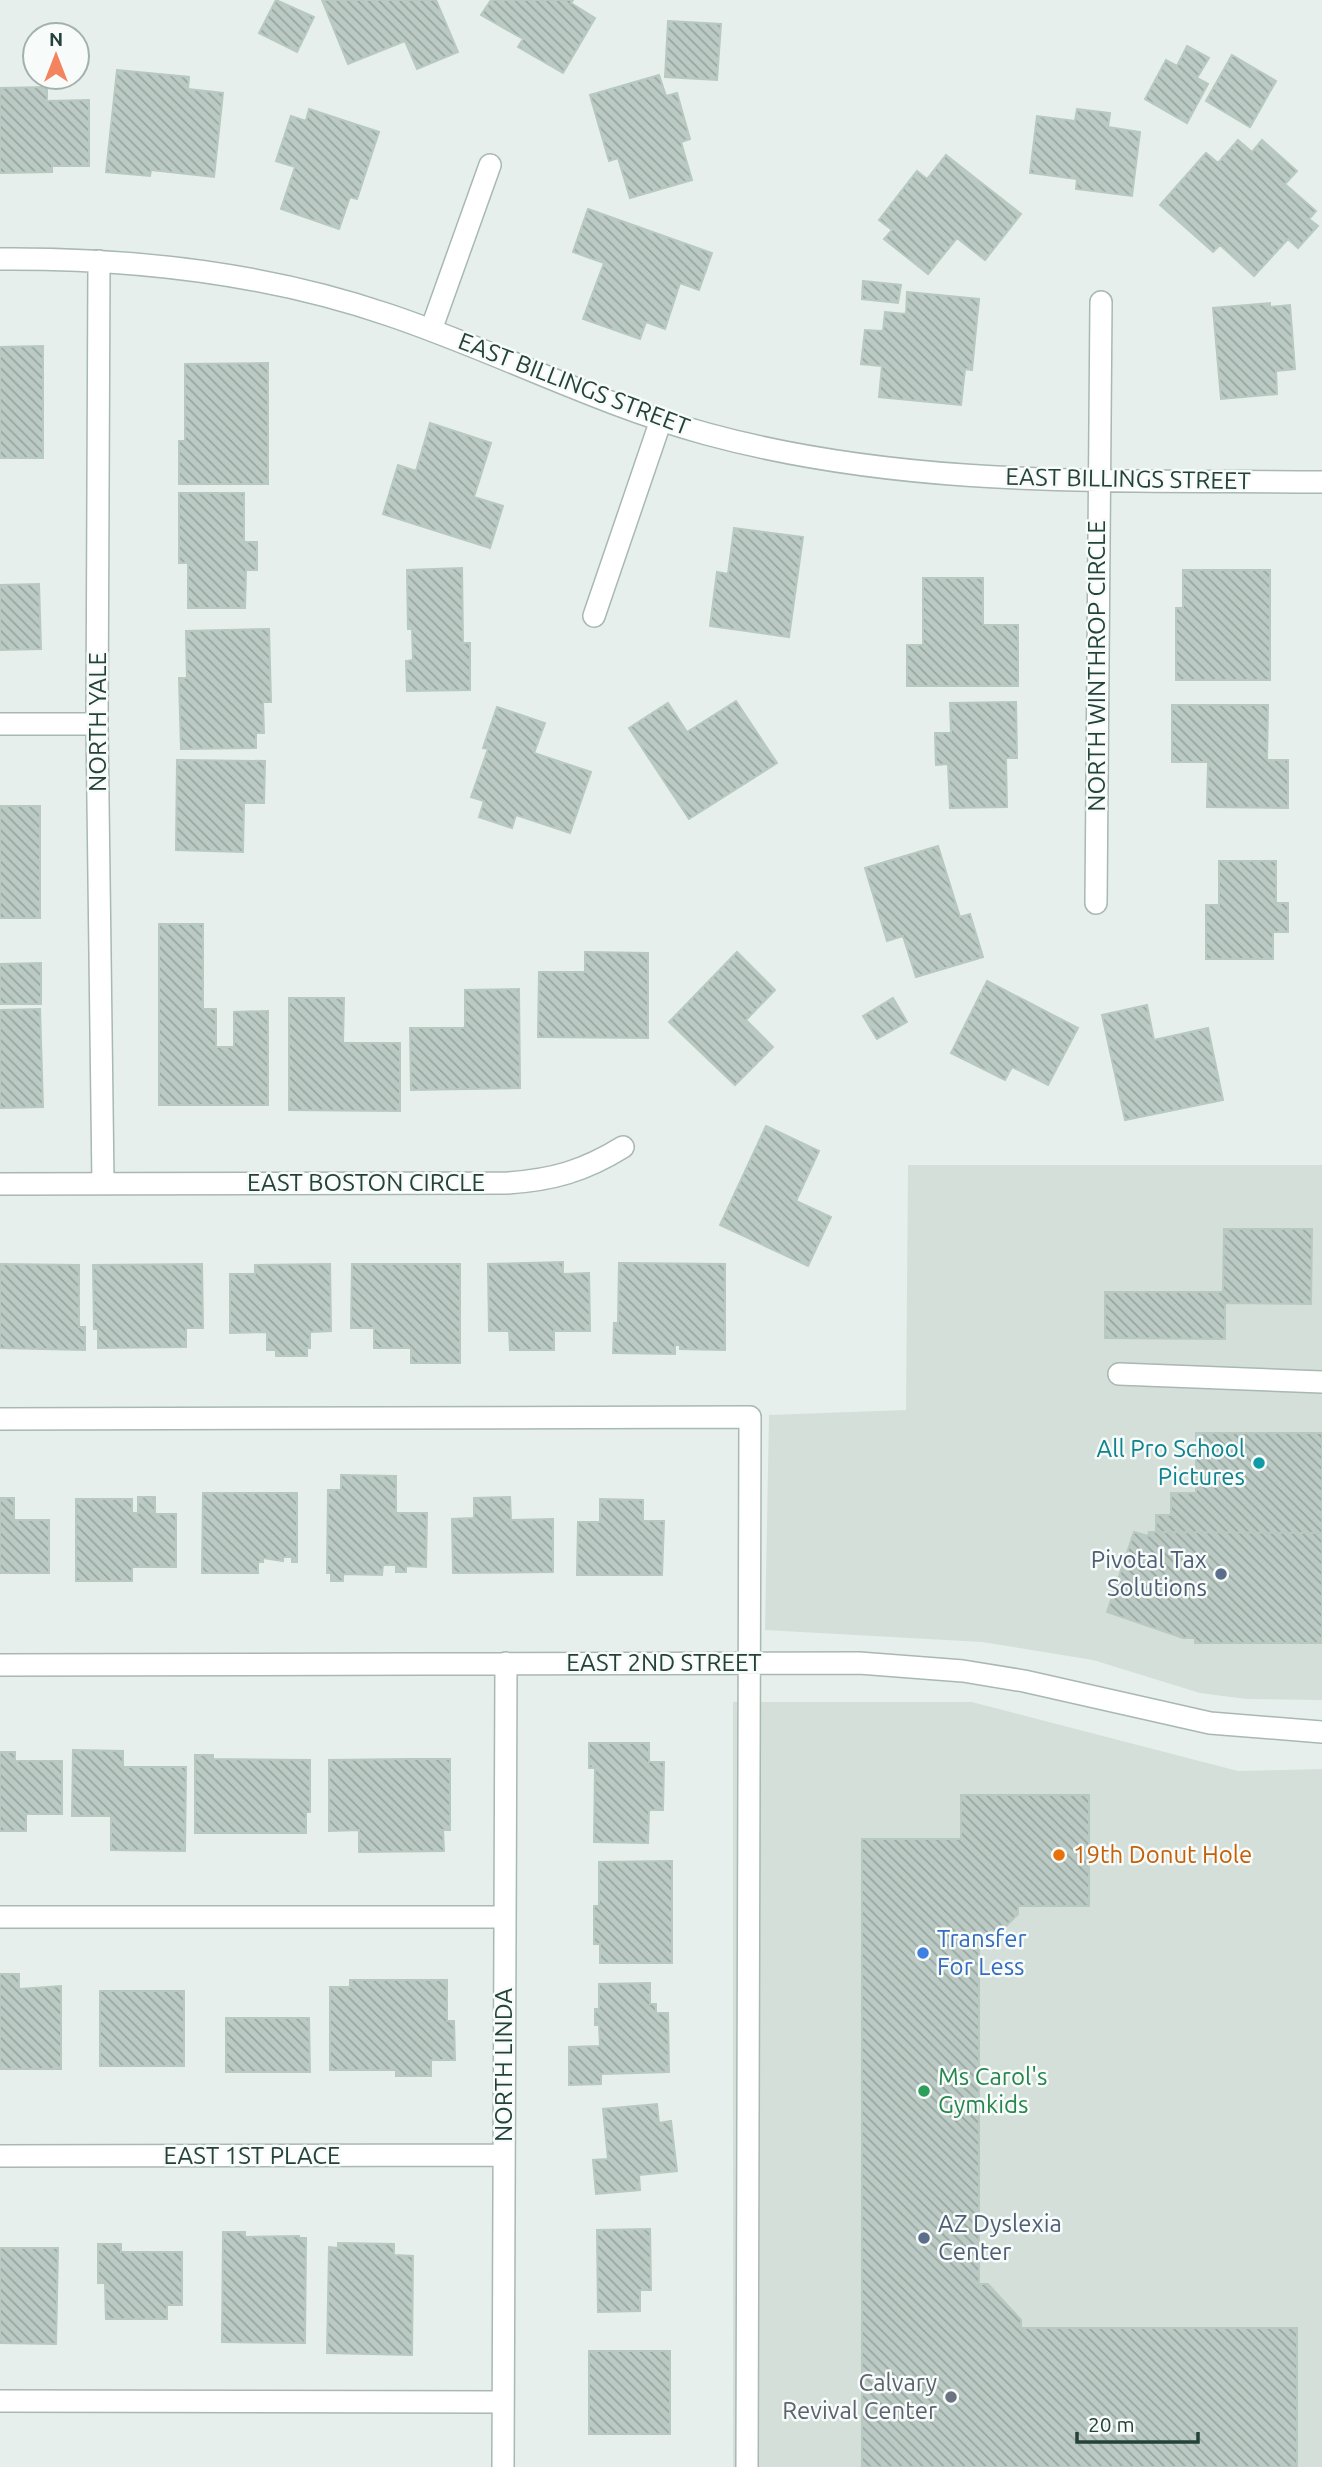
<svg xmlns="http://www.w3.org/2000/svg" width="1322" height="2467" font-family="Ubuntu,sans-serif">
  <style>
    .built { fill: #d4dfda }
    .building { fill: url(#building-back-hatch); stroke: #b8c9c2; stroke-width: 2 }
    .lines { fill: none; stroke-linecap: round; stroke-linejoin: round }
    .minor-casing { stroke: #a8b8b2; stroke-width: 24 }
    .minor { stroke: #fff; stroke-width: 21 }
    .culture-dot { fill: #0f9aa8; stroke: #f7fbf9; stroke-width: 2.5 }
    .service-dot { fill: #5c6f8a; stroke: #f7fbf9; stroke-width: 2.5 }
    .food-dot { fill: #e8710a; stroke: #f7fbf9; stroke-width: 2.5 }
    .shop-dot { fill: #3f7fe0; stroke: #f7fbf9; stroke-width: 2.5 }
    .leisure-dot { fill: #2e9e5b; stroke: #f7fbf9; stroke-width: 2.5 }
    .worship-dot { fill: #6b7280; stroke: #f7fbf9; stroke-width: 2.5 }
    .labels { text-anchor: middle; stroke-width: 5; stroke-linejoin: round; paint-order: stroke }
    .street-label { font-size: 24px; fill: #24423a; stroke: #f7fbf9 }
    .culture-label { font-size: 24px; fill: #0d838f; stroke: #f7fbf9; text-anchor: end }
    .service-label { font-size: 24px; fill: #4e5e75; stroke: #f7fbf9; text-anchor: end }
    .food-label { font-size: 24px; fill: #c56008; stroke: #f7fbf9; text-anchor: start }
    .shop-label { font-size: 24px; fill: #366cbe; stroke: #f7fbf9; text-anchor: start }
    .leisure-label { font-size: 24px; fill: #27864d; stroke: #f7fbf9; text-anchor: start }
    .worship-label { font-size: 24px; fill: #5b616d; stroke: #f7fbf9; text-anchor: end }
  </style>
  <defs>
    <pattern id="building-back-hatch" width="6" height="6" patternUnits="userSpaceOnUse" patternTransform="scale(1.75)"><rect width="6" height="6" fill="#bbcac4"/><path d="M-1 5l2 2M0 0l6 6M5-1l2 2" fill="none" stroke="#98a6a0"/></pattern>
  </defs>
  <rect width="100%" height="100%" fill="#e6efeb"/>
  <path class="built" d="M908 1165H1322V1700L1246 1699 1200 1693 1093 1660 982 1642 765 1630 769 1415 906 1410Z
    M733 1702H972L1238 1771 1322 1769V2467H733Z"/>
  <path class="building" d="M276 0 314 17 297 52 259 33Z
    M322 0H436L458 52 417 69 405 41 348 64Z
    M491 0H573L571 3 595 18 563 73 518 47 523 39 481 15Z
    M668 21 721 24 717 80 665 77Z
    M1187 46 1209 58 1197 78 1208 84 1187 123 1145 99 1166 60 1177 66Z
    M1232 55 1276 81 1250 127 1206 101Z
    M117 70 189 77 188 89 223 93 214 177 151 170 150 176 106 172Z
    M659 75 666 96 677 93 690 139 681 142 692 180 630 198 618 158 609 161 590 95Z
    M47 87V101L89 100V166H52V172L0 173V88Z
    M309 109 379 132 357 199 350 197 339 229 281 209 295 167 276 161 291 116 306 121Z
    M1077 109 1110 113 1108 127 1140 132 1132 196 1076 189 1077 179 1030 173 1037 116 1075 121Z
    M1238 140 1252 152 1262 140 1297 171 1285 184 1316 211 1309 219 1318 226 1298 248 1288 239 1254 276 1220 245 1213 252 1160 205 1206 153 1218 163Z
    M946 155 1021 214 985 260 957 238 928 274 884 239 892 230 879 220 917 171 927 179Z
    M588 209 712 253 699 290 680 283 665 329 646 322 640 339 583 319 604 263 573 252Z
    M863 281 901 285 898 303 862 299Z
    M907 292 979 299 972 370 965 369 961 405 879 397 882 366 861 364 865 330 883 331 885 312 906 314Z
    M1270 303V307L1290 305 1295 369 1276 371 1277 394 1221 399 1213 308Z
    M43 346V458H0V347Z
    M268 363V484H179V441H185V364Z
    M430 423 491 443 474 497 503 506 490 548 383 514 398 465 416 471Z
    M179 493H244V542H257V570H246L245 608H188V563H179Z
    M734 528 803 537 789 637 710 626 717 572 728 574Z
    M462 568 463 643H470V690L407 691 406 661 413 660 412 629H408L407 570Z
    M1183 570H1270V680H1176V608H1183Z
    M923 578H983V625H1018V686H907V645H923Z
    M39 584 41 649 0 650V585Z
    M269 629 271 702H263L264 733H256V748L181 749 179 678H187L186 631Z
    M736 701 777 763 689 819 629 728 668 703 687 732Z
    M1016 702 1017 758H1006L1007 807 950 808 948 764 936 765 935 733H951L950 703Z
    M1172 705H1268L1267 760H1288V808L1207 807 1208 762H1172Z
    M497 707 545 723 534 753 591 772 570 833 516 815 512 828 479 817 484 801 471 797 488 749 483 748Z
    M177 760 265 761 264 803H244L243 852 176 850Z
    M0 806H40V918H0Z
    M938 846 960 917 970 914 983 957 916 977 903 936 887 941 865 868Z
    M1219 861H1276V903H1288V932H1273V959H1206V905H1219Z
    M159 924H203V1009H216V1047H234V1012L268 1011V1105H159Z
    M585 952 648 953V1038L538 1037 539 972H585Z
    M737 952 775 990 746 1020 773 1047 735 1085 669 1022Z
    M41 963V1004H0V964Z
    M987 981 1078 1028 1048 1085 1012 1067 1005 1080 951 1053Z
    M519 989 520 1088 411 1090 410 1028H465V990Z
    M289 998H344L343 1043H400V1111L289 1110Z
    M893 998 907 1022 877 1039 863 1016Z
    M1147 1005 1154 1040 1208 1028 1223 1100 1125 1120 1102 1015Z
    M40 1009 43 1107 0 1108V1010Z
    M766 1126 819 1151 796 1201 831 1217 808 1266 720 1225Z
    M1224 1229H1312L1311 1304 1225 1303V1339L1105 1338V1292H1223Z
    M563 1262V1274L589 1273 590 1331H554V1350H510L509 1331H489L488 1264Z
    M619 1263 725 1264V1350L680 1349V1345H675V1354L613 1353 614 1323H618Z
    M0 1264 79 1265V1327H85V1350L0 1348Z
    M202 1264 203 1328H186V1347L98 1348V1329H94L93 1265Z
    M330 1264 331 1331 310 1332V1348H307V1356H276V1350H267V1332L230 1333V1274H255V1265Z
    M352 1264H460V1363H411V1348H374V1328H351Z
    M1196 1433H1322V1533L1156 1532V1515H1171V1493H1196Z
    M341 1475 396 1476V1513H427L426 1567 406 1566V1572H396V1565H383L382 1575 343 1574V1581H331V1573H327L328 1490H341Z
    M203 1493H297V1562H292V1557H283V1561L263 1558V1562H258V1573H202Z
    M138 1497H155V1514H176V1567H132V1581H76V1499H132V1513H138Z
    M510 1497 511 1520 553 1519V1572L453 1573 452 1519 474 1518V1498Z
    M0 1498H14V1520H49V1573H0Z
    M600 1499 643 1500V1521H664L662 1575H577L578 1522H600Z
    M1134 1532 1148 1536 1149 1532 1322 1533V1643H1195V1638H1183L1107 1612Z
    M589 1743H649V1762H664L663 1810H649L648 1843 594 1842 595 1768H589Z
    M73 1750 123 1751V1767H186L185 1851 111 1850V1816H72Z
    M0 1752H15V1761H62V1814H26V1831H0Z
    M195 1755H213V1759L310 1760V1812H306V1833H195Z
    M410 1759H450V1830H443L444 1851 359 1852V1830L329 1831V1760Z
    M961 1795H1089V1906H1018V1914L988 1944H979V2284H988L1021 2320V2328H1297V2467H862V1839H961Z
    M672 1861V1963H600V1944H594V1906H599V1862Z
    M0 1974H19V1989L61 1986V2069H0Z
    M350 1980H447V2021H454L455 2060H431V2076H396V2070H330V1987H350Z
    M650 1983V2004H656V2013H668L669 2072 601 2074V2084L569 2085V2047L600 2046 599 2025H595V2009H599V1984Z
    M100 1991H184V2066H100Z
    M226 2018H309L310 2072H226Z
    M657 2104 659 2123 671 2121 677 2171 639 2175 640 2190 596 2194 593 2160 608 2159 603 2109Z
    M650 2229 651 2290H640V2311L598 2312 597 2230Z
    M223 2232H245V2237L299 2236V2238H306L305 2343 222 2342Z
    M338 2243 394 2244V2255L413 2256 412 2355 327 2353 329 2247 338 2248Z
    M98 2244H121V2252H182V2305H167V2319H106L105 2283H98Z
    M0 2248H58L56 2344 0 2343Z
    M589 2351H670V2434H589Z"/>
  <g class="lines">
    <g class="minor-casing">
      <path id="minor" d="M0 259C132 258 263 272 389 315 496 351 597 404 707 434 909 489 1115 480 1322 482
        M99 261 97 724 103 1184
        M431 330 490 165
        M594 616 661 420
        M0 724H97
        M1096 903 1101 302
        M0 1184 507 1183C553 1180 584 1171 623 1147
        M1119 1374 1322 1382
        M0 1419 750 1417 747 2467
        M0 1665 859 1663 963 1671 1024 1681 1210 1723 1322 1732
        M0 1917H505
        M0 2156 503 2155
        M0 2401 503 2402
        M503 2467 506 1663"/>
    </g>
    <use href="#minor" class="minor"/>
  </g>
  <circle class="culture-dot" cx="1259" cy="1463" r="7"/>
  <g class="service-dot">
    <circle cx="1221" cy="1574" r="7"/>
    <circle cx="924" cy="2238" r="7"/>
  </g>
  <circle class="food-dot" cx="1059" cy="1855" r="7"/>
  <circle class="shop-dot" cx="923" cy="1953" r="7"/>
  <circle class="leisure-dot" cx="924" cy="2091" r="7"/>
  <circle class="worship-dot" cx="951" cy="2397" r="7"/>
  <g class="labels">
    <g class="street-label">
      <text transform="translate(574 384) rotate(21)" y="8">EAST BILLINGS STREET</text>
      <text transform="translate(1128 479) rotate(1)" y="8">EAST BILLINGS STREET</text>
      <text transform="translate(1097 666) rotate(-90)" y="8">NORTH WINTHROP CIRCLE</text>
      <text transform="translate(98 722) rotate(-90)" y="8">NORTH YALE</text>
      <text x="366" y="1191">EAST BOSTON CIRCLE</text>
      <text x="664" y="1671">EAST 2ND STREET</text>
      <text transform="translate(504 2065) rotate(-90)" y="8">NORTH LINDA</text>
      <text x="252" y="2164">EAST 1ST PLACE</text>
    </g>
    <g class="culture-label">
      <text x="1245" y="1457">All Pro School<tspan x="1245" dy="28">Pictures</tspan></text>
    </g>
    <g class="service-label">
      <text x="1207" y="1568">Pivotal Tax<tspan x="1207" dy="28">Solutions</tspan></text>
      <text x="938" y="2232" text-anchor="start">AZ Dyslexia<tspan x="938" dy="28">Center</tspan></text>
    </g>
    <g class="food-label">
      <text x="1073" y="1863">19th Donut Hole</text>
    </g>
    <g class="shop-label">
      <text x="937" y="1947">Transfer<tspan x="937" dy="28">For Less</tspan></text>
    </g>
    <g class="leisure-label">
      <text x="938" y="2085">Ms Carol's<tspan x="938" dy="28">Gymkids</tspan></text>
    </g>
    <g class="worship-label">
      <text x="937" y="2391">Calvary<tspan x="937" dy="28">Revival Center</tspan></text>
    </g>
  </g>
  <g transform="translate(56 56)"><circle r="33" fill="#f7fbf9" stroke="#a3b1ad" stroke-width="2"/>
  <path d="M0-5L12 26L0 18L-12 26Z" fill="#f4845f"/>
  <text y="-10" font-size="19" font-weight="bold" text-anchor="middle" fill="#24423a">N</text>
  </g>
  <path d="M1077 2432v10h121v-10" fill="none" stroke="#24423a" stroke-width="3.5"/>
  <text x="1088" y="2432" font-size="21" fill="#24423a" stroke="#f7fbf9" stroke-width="5" paint-order="stroke">20 m</text>
</svg>
